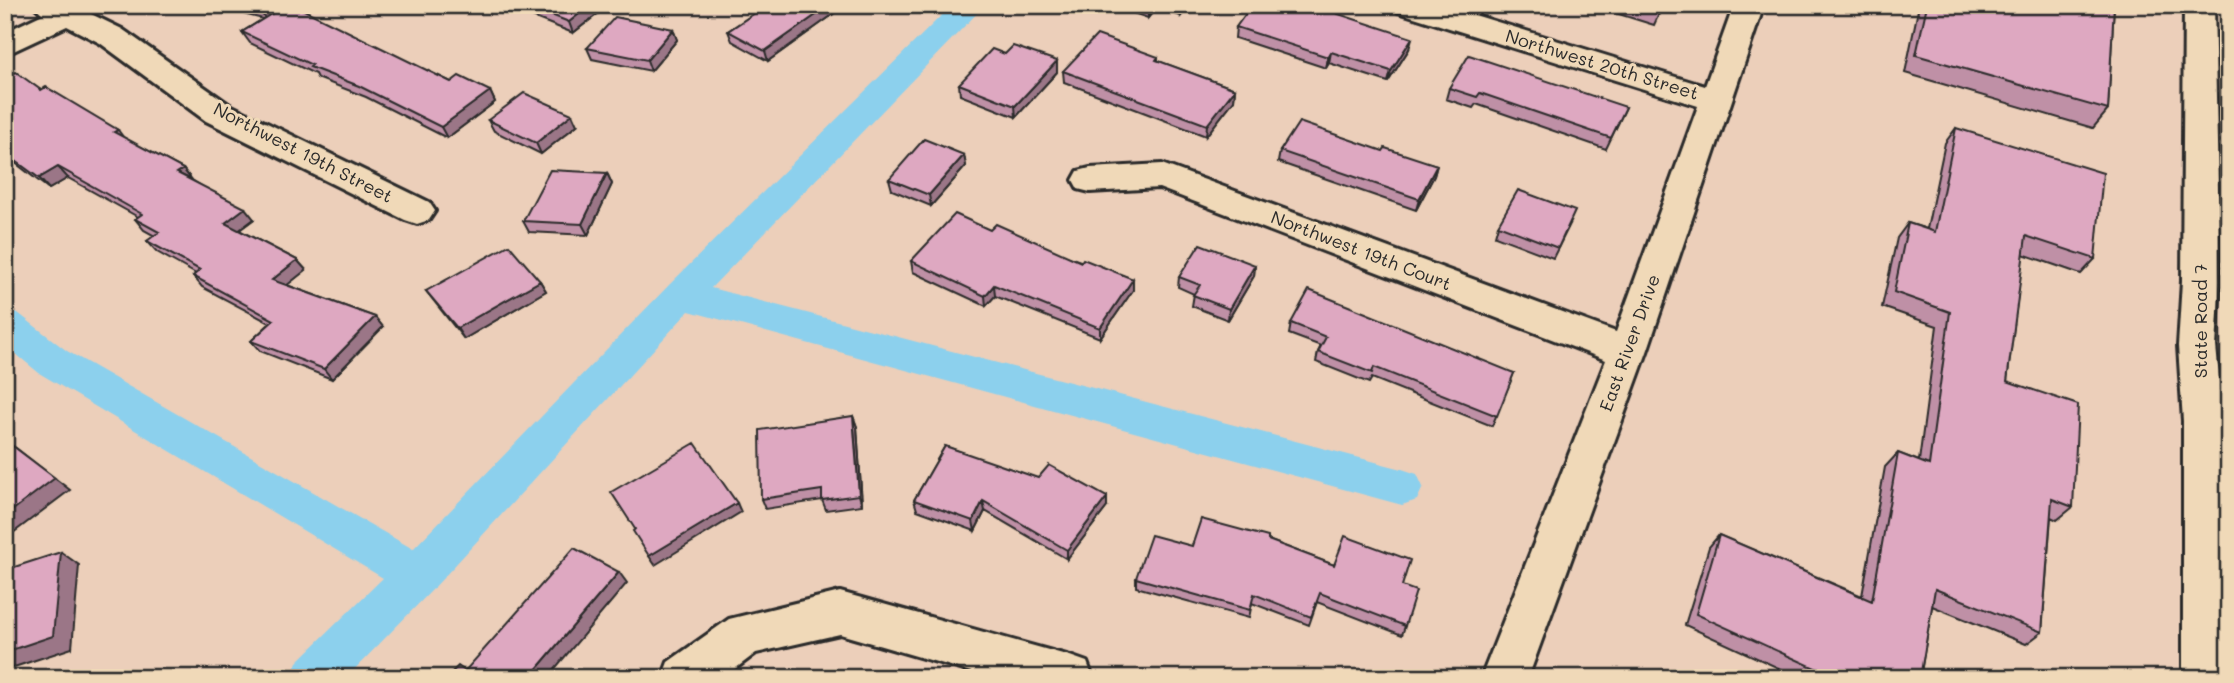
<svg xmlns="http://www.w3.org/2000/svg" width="2234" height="683" font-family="Mali,sans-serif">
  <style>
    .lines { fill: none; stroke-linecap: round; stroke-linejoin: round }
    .canal { fill: #8cd0ed; fill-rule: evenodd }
    .street-casing { stroke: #2b2b2b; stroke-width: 6 }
    .primary-casing { stroke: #2b2b2b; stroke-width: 6 }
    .street { fill: #f0d9b8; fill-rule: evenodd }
    .primary { fill: #f0d9b8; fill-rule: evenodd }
    .wall { fill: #bf90a6; stroke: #2b2b2b; stroke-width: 2 }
    .shaded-wall { fill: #9b7687; stroke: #2b2b2b; stroke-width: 2 }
    .building { fill: #dea8c1; stroke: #2b2b2b; stroke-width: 2 }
    .labels { text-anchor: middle; stroke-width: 6; stroke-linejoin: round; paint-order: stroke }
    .street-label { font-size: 18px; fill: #2b2b2b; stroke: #f0d9b8 }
  </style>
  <rect width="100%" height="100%" fill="#eccfba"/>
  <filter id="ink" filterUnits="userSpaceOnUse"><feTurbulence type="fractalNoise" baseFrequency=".0143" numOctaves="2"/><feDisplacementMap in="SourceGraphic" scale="14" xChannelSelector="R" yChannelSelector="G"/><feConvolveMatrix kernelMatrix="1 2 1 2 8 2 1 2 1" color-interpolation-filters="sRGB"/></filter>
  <g filter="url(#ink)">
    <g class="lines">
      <path class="canal" d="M952 5H985L711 288 1402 469 1417 474 1423 487 1417 500 1402 505 689 311 433 589 346 678H291L297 662 383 578 39 373 5 345V308L18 313 67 351 413 549 669 285Z"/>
      <g class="street-casing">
        <path id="street" d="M33 5H96L91 14 122 29 230 105 429 202 435 211 429 220 417 224 405 220 206 121 100 43 67 26 5 55V32L43 14Z
          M1394 5H1442L1705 86 1734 5H1764L1647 352 1528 678H1481L1606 360 1159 188 1090 192 1078 189 1073 180 1078 171 1090 168 1162 164 1616 332 1698 106 1398 12Z
          M840 592 1070 656 1087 662 1093 678H992L840 634 756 653 723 678H662L668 662 729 619Z"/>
      </g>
      <g class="primary-casing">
        <path id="primary" d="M2184 5H2214L2220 281 2216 346 2223 421 2229 678H2183V421L2178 346 2182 281Z"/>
      </g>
      <use href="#street" class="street"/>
      <use href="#primary" class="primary"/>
    </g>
    <path class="wall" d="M208 5H285L451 82 490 91 495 102 447 138 366 97 317 78 315 74 250 43 242 32 263 19Z
      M476 5H500L491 12Z
      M502 5H609L573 33Z
      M767 5H843L831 16 768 61 732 41 728 31Z
      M1110 5H1190L1181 16 1156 8 1148 18Z
      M1590 5H1663L1654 25Z
      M1919 5H2114L2108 110 2093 128 1905 73Z
      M1236 27 1409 49 1388 82 1329 63 1326 68 1235 38Z
      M673 29 677 40 651 71 592 59 587 48Z
      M1005 54 1057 61V72L1016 117 960 95 959 84Z
      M1158 57V61L1235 89 1234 100 1206 136 1064 82 1063 71Z
      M5 78 41 90 118 130 124 138 183 169 192 180 254 219 239 230 297 260 306 270 287 285 375 317 383 327 332 379 260 351 251 341 270 323 202 287 193 276 196 274 157 252 147 241 155 236 144 230 135 219 138 217 68 178 49 189 5 155Z
      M1449 88 1626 107 1606 149 1476 104 1473 108 1446 99Z
      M488 120 577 125 541 154 494 131Z
      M1956 128 2095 259 2081 274 2023 254 2007 381 2073 507 2057 520 2051 517 2042 632 2026 644 1932 606 1920 678H1800L1685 625 1709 547 1719 535 1862 596 1885 467 1898 453 1919 461 1937 326 1882 307 1897 238 1908 223 1927 229 1945 143Z
      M1280 151H1383L1437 165 1434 176 1416 210 1278 162Z
      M964 155 966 166 931 206 892 190 889 179Z
      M607 173 612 184 588 235 529 232 523 221Z
      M1571 222 1553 258 1495 236 1498 225Z
      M990 230 1133 279V290L1100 338 995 296 986 306 913 272 911 261Z
      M1255 265 1254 276 1228 320 1192 306 1194 294 1178 287 1179 277Z
      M540 281 546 291 464 339 426 291Z
      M1291 323 1514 373 1492 426 1372 378 1369 383 1316 362 1318 352 1321 346 1289 334Z
      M853 416 857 427 862 505 826 510 822 500 765 509 761 499Z
      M945 446 1107 507 1067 559 985 511 975 531 917 510 914 500Z
      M1268 540 1334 565 1402 586 1405 626 1402 635 1317 602 1309 625 1252 603 1249 618 1136 587V578Z"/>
    <path class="shaded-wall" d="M264 5H285L266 20 259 9Z
      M488 5H500L491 12Z
      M590 5H609L573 33 569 22Z
      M830 5H843L831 16 768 61 765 51Z
      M1149 5H1156V8L1148 18V6Z
      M1182 5H1190L1181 16Z
      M673 29 677 40 651 71 647 60Z
      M1412 38 1409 49 1388 82 1391 71Z
      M1331 52 1329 63 1326 68 1328 57Z
      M1057 61V72L1016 117 1015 106Z
      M1235 89 1234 100 1206 136 1207 125Z
      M490 91 495 102 447 138 441 127Z
      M572 114 577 125 541 154 536 143Z
      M964 155 966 166 931 206 929 195Z
      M1437 165 1434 176 1416 210 1419 199Z
      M58 167 68 178 49 189 39 178Z
      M183 169 192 180 177 173Z
      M607 173 612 184 588 235 582 224Z
      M245 208 254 219 234 234 225 223Z
      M297 260 306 270 281 290 272 280Z
      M1255 265 1254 276 1228 320 1229 309Z
      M1133 279V290L1100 338V328Z
      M540 281 546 291 464 339 457 328Z
      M994 285 995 296 986 306 985 296Z
      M375 317 383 327 332 379 324 369Z
      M853 416 857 427 862 505 859 495Z
      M16 448 70 490 5 539V516Z
      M1107 497V507L1067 559V550Z
      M983 501 985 511 975 531 973 521Z
      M737 503 741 512 655 565 649 556Z
      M61 552 79 565 72 648 5 670V652Z
      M619 572 627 583 547 678H529Z"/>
    <path class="building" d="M243 5H264L259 9Z
      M286 5H294L451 82 459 76 490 91 441 127 359 86 310 67 312 65 242 32Z
      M526 5H590L569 22Z
      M767 5H830L765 51 728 31Z
      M1252 5H1311L1412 38 1391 71 1331 52 1328 57 1236 27Z
      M1630 5H1663L1658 14Z
      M1927 5H2114L2108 110 1916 55Z
      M615 17 673 29 647 60 587 48Z
      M1097 35 1158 57 1156 60 1235 89 1207 125 1063 71Z
      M1013 46 1057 61 1015 106 959 84 992 49 1005 54Z
      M1469 55 1626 107 1611 138 1480 93 1477 97 1449 88Z
      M16 72 41 90 46 87 118 130 114 132 183 169 177 173 245 208 225 223 297 260 272 280 375 317 324 369 251 341 274 320 193 276 200 270 147 241 159 232 135 219 142 214 58 167 39 178 5 153V78Z
      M524 93 572 114 536 143 488 120Z
      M1299 122 1383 151 1385 148 1437 165 1419 199 1280 151Z
      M1956 128 2103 173 2095 259 2026 236 2007 381 2078 405 2073 507 2052 499 2042 632 1935 589 1920 678H1837L1696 614 1719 535 1872 601 1898 453 1929 465 1950 312 1894 292 1908 223 1935 232Z
      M924 139 964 155 929 195 889 179Z
      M550 170 607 173 582 224 523 221Z
      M1518 190 1575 211 1558 248 1498 225Z
      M955 214 990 230 996 224 1081 262 1083 259 1133 279 1100 328 994 285 985 296 911 261Z
      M1200 244 1255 265 1229 309 1193 295 1200 285 1179 277Z
      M509 245 540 281 457 328 426 291Z
      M1309 290 1514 373 1497 416 1374 367 1372 373 1318 352 1326 337 1291 323Z
      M853 416 859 495 822 500V490L761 499 760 430Z
      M5 440 55 478 5 516Z
      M695 443 737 503 649 556 633 531 635 529 611 492Z
      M945 446 1038 478 1049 465 1107 497 1067 550 983 501 973 521 914 500Z
      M1201 519 1268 537V540L1334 565 1345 536 1410 560 1402 586 1416 591 1405 626 1320 593 1311 617 1254 594 1250 610 1136 578 1151 535 1192 546Z
      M574 548 619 572 529 678H446L458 666 465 671Z
      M61 552 53 636 5 652V570Z"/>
  </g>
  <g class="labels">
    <g class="street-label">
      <text transform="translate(1602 65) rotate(17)" y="6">Northwest 20th Street</text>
      <text transform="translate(303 153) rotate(27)" y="6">Northwest 19th Street</text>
      <text transform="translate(1361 251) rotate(21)" y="6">Northwest 19th Court</text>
      <text transform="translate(2201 321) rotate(-90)" y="6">State Road 7</text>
      <text transform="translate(1630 343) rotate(-70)" y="6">East River Drive</text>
    </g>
  </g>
  <rect width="2234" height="683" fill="none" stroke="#f0d9b8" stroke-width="28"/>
  <rect x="14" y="14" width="2206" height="655" fill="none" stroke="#2b2b2b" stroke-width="2.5" filter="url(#ink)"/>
</svg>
